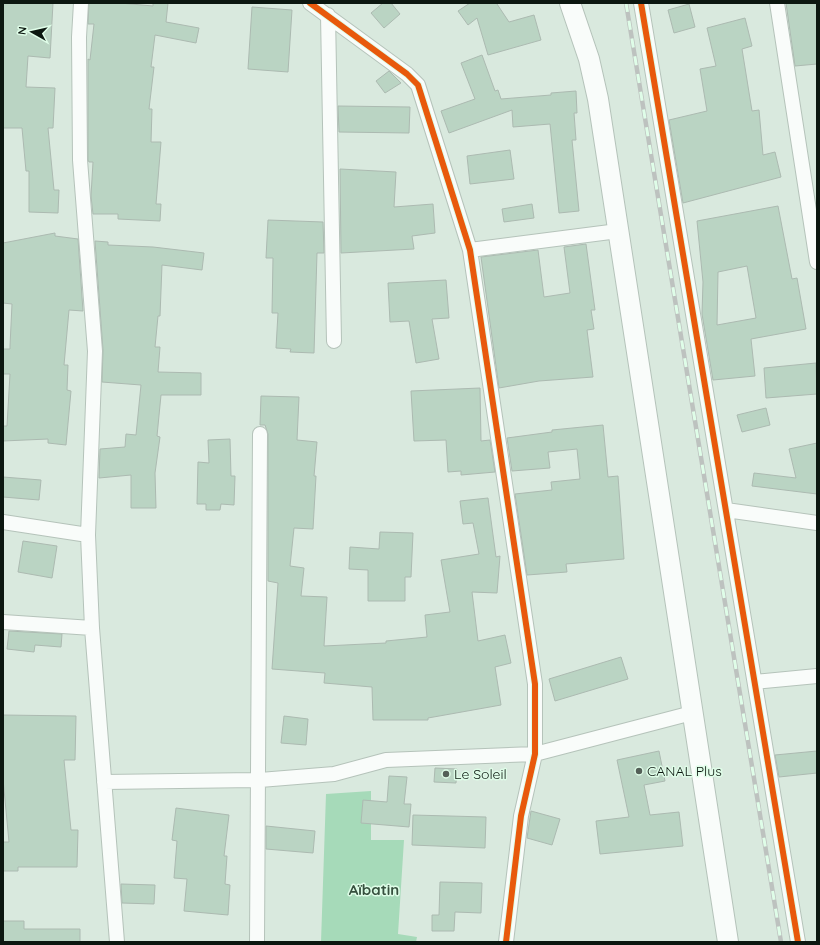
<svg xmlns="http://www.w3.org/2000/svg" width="820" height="945" font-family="Quicksand,sans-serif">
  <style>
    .green { fill: #a6dab9 }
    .building { fill: #bad4c3; stroke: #acbab1; fill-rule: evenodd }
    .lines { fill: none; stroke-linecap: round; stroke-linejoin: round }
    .minor-casing { stroke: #b5c3ba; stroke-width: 16 }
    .secondary-casing { stroke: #b5c3ba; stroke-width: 22 }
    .minor { stroke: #f9fcfa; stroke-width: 14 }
    .secondary { stroke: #f9fcfa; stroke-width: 20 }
    .rail-casing { stroke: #bdc2bf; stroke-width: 4.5 }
    .rail { stroke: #dffde8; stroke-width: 3; stroke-dasharray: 9; stroke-linecap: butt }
    .cycleway-casing { stroke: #dffde8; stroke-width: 8 }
    .cycleway { stroke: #e8590c; stroke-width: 6 }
    .poi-dot { fill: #546058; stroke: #dffde8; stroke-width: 1.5 }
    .labels { text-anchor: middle; stroke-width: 3; stroke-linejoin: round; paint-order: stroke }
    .poi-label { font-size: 14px; fill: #0c1710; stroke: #dffde8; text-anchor: start }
    .neighbourhood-label { font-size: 15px; font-weight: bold; fill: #36503e; stroke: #dffde8 }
  </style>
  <rect width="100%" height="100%" fill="#d9e9de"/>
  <path class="green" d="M371 791V840H404L398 934 417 937 416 942H321L326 794Z"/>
  <path class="building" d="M3 3H53L50 58 28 56 26 87 55 88 53 128H48L54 190H59L58 213 29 212V171H26L22 128H3Z
    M89 3H120L153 6V3H168L166 22 199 28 196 43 155 35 151 67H154L149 109H152L151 142H161L156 204H161L160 221 118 219V214H93L91 196 93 162H89L88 160V59L90 60 94 24H88Z
    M383 3H391L400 14 384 28 371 13Z
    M470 3H498L497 4 509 22 534 15 541 40 488 55 477 18 468 25 458 11Z
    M786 3H817V64L795 66Z
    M689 4 695 27 674 33 668 10Z
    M252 7 292 10 288 72 248 69Z
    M745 18 752 46 742 49 752 111 759 110 763 155 775 152 781 177 683 203 669 120 707 111 700 69 716 66 707 28Z
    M482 55 495 91 498 90 501 99 551 95V93L576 91 577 113H574L576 140H572L579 211 559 213 550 124 513 127 512 110 449 133 441 111 475 99 461 63Z
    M389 71 401 83 385 93 376 81Z
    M338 106 410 107 409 133 339 132Z
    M510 150 514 179 470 184 467 156Z
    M340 169 396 172 394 207 433 204 435 233 412 236 414 249 341 253Z
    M532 204 534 218 504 222 502 209Z
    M778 206 792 279 797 278 806 329 751 339 755 376 713 380 702 314 703 282 697 221ZM747 266 756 318 717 325 718 272Z
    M268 220 323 222 324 253H317L314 353 290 352 291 349 276 348 278 313H272L273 258H266Z
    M55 233V236L78 239 83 311 69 310 64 365H68L67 390 71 391 66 445 48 443V439L3 441V426H7L10 374H3V349H10V346L12 304 3 303V243Z
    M95 241 108 242V245L153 247 204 253 202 270 162 265 160 316H158L155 347H160L158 372 201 373V395H161L157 436 160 437 155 473 156 508H131V475L99 478 100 449 125 447 126 434 136 435 141 385 102 382 103 350Z
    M586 244 595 310H591L594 329 587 330 593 377 539 381 499 388 481 257 538 250 544 297 570 293 564 247Z
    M446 280 449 318 432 319 439 359 416 363 409 321 390 322 388 283Z
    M816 363 817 394 766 398 764 368Z
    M480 388 481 441 490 440 495 472 461 475V471L448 472 446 440 414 441 411 391Z
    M261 396 299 397 297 440 317 442 314 476H316L313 529 294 528 290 566 304 568 301 596 327 597 324 646 386 643V641L427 637 425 615 450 612 441 560 479 554 473 523 463 524 460 501 488 498 496 557 500 556 497 593 472 592 478 641 505 635 511 663 495 667 501 705 428 718V720H373L372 687 324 683 325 673 272 669 278 583 268 581V434L265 425H260Z
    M766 408 770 425 742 432 737 415Z
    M603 425 608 477 618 476 624 559 566 564 567 572 527 575 515 494 552 490 551 482 580 479 577 449 548 452 550 468 512 471 507 438 552 432V430Z
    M230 439 231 476H235L234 505 221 504 220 510H206V504H197L198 462 209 463 208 440Z
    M817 443V494L752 486 754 473 796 478 789 449Z
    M3 477 41 480 39 500 3 497Z
    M380 532 413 533 411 577H405V601H368V570L349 569 350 547 379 549Z
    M23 541 57 546 52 578 18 572Z
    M9 631 62 634 61 647 35 645 34 652 7 649Z
    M621 657 628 679 555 701 549 679Z
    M3 715 76 716 75 760H64L71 830H78L77 867H18V871H3V842H9L3 779Z
    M284 716 308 719 306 745 281 743Z
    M659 751 665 781 644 785 650 815 679 812 683 846 600 854 596 821 629 817 617 760Z
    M817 751V773L779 777 775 755Z
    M435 768 457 769 456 783 434 782Z
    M389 776 407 777 404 804H411L409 827 361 823 363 800 387 802Z
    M176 808 229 815 224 856H227L225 884 230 885 228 915 184 911 187 879 174 878 177 841 172 840Z
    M531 811 560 819 552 845 527 838Z
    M413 815 486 817 485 848 412 845Z
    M266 826 315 831 313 853 266 849Z
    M440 882 482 883 481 913 455 912 454 931H432V915H439Z
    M121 884 155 885 154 904 122 903Z
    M3 921H24V929H80V942H3Z"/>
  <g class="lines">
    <g class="minor-casing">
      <path id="minor" d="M81 3 79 37 80 160 95 351 88 535 92 628 117 942
        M310 3 407 74 418 85 470 250 535 684V754L521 816 506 942
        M641 3 798 942
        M777 3 817 262
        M328 15 334 341
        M470 250 618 231
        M726 510 817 523
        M3 522 88 535
        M3 622 92 628
        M755 682 817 676
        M104 782 260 780 334 774 386 760 535 754 692 713
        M257 942 260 434"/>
    </g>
    <g class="secondary-casing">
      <path id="secondary" d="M570 3 589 59 598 99 728 942"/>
    </g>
    <use href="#minor" class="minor"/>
    <use href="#secondary" class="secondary"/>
    <g class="rail-casing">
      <path id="rail" d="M626 3 781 942"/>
    </g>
    <use href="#rail" class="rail"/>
    <g class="cycleway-casing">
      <path id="cycleway" d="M310 3 407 74 418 85 470 250 535 684V754L521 816 506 942
        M641 3 798 942"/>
    </g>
    <use href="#cycleway" class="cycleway"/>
  </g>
  <g class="poi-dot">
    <circle cx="639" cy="771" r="4"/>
    <circle cx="446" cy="774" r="4"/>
  </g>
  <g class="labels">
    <g class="poi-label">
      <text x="647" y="776">CANAL Plus</text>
      <text x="454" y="779">Le Soleil</text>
    </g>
    <g class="neighbourhood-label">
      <text x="374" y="895">Aïbatin</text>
    </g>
  </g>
  <rect width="820" height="945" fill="none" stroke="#0c1710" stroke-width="8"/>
  <g transform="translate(32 32) rotate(278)" stroke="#dffde8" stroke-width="3" paint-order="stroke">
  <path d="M0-3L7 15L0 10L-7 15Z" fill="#0c1710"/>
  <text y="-6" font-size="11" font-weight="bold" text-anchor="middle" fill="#0c1710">N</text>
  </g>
</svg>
